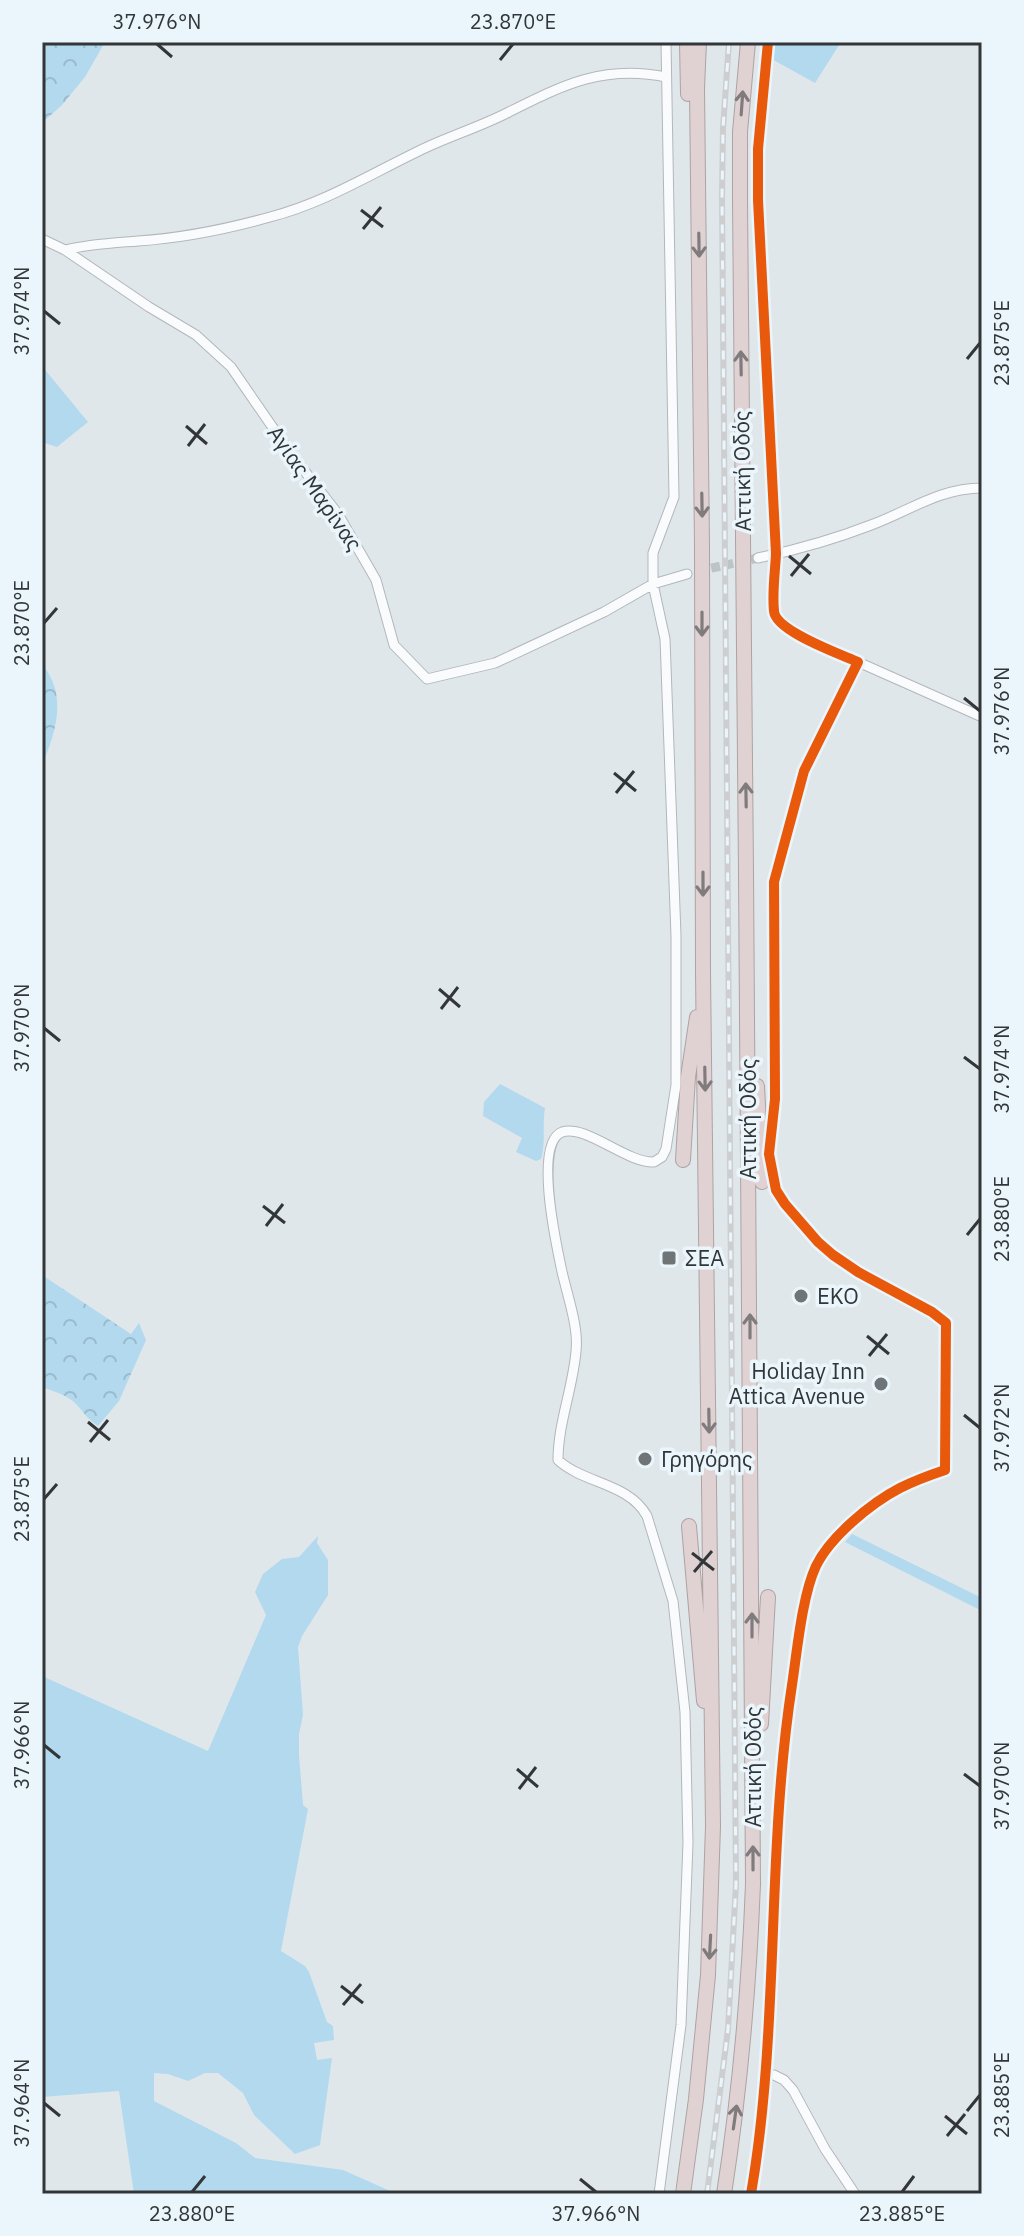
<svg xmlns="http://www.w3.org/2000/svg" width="1024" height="2236" font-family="'IBM Plex Sans',sans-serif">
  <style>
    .green { fill: #b2d9ee }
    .forest { fill: url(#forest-crowns) }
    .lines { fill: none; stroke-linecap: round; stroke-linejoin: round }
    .minor-tunnel { stroke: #bdc4c7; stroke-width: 9; stroke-dasharray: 9 4.5; stroke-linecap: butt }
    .minor-casing { stroke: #b2b7ba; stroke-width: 11 }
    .highway-casing { stroke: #aea2a2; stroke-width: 16 }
    .minor { stroke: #fafbfc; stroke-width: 9 }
    .highway { stroke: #e0d2d2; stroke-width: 14 }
    .rail-casing { stroke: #ccced0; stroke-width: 6 }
    .rail { stroke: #eaf6fc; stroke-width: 3; stroke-dasharray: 9; stroke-linecap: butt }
    .cycleway-casing { stroke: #eaf6fc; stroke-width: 15 }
    .cycleway { stroke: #e8590c; stroke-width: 10 }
    .oneway { stroke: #807c7e }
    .ticks { fill: none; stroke: #323639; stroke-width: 3 }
    .poi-dot { fill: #6f7477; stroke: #eaf6fc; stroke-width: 3 }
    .labels { text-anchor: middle; stroke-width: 7; stroke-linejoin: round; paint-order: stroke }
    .street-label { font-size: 22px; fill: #323639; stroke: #eaf6fc }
    .poi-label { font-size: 22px; fill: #323639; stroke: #eaf6fc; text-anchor: start }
    .neatline { fill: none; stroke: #323639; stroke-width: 3 }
    .ticks-label { font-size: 20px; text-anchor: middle; fill: #323639 }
  </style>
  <defs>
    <pattern id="forest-crowns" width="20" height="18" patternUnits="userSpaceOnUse" patternTransform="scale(2)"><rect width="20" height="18" fill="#b2d9ee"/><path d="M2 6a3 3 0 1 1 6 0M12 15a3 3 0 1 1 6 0" fill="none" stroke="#9abbcd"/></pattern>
  </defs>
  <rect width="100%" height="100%" fill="#e0e7eb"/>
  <path class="green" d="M770 42H841L815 83 768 57Z
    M42 366 88 422 57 447 42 442Z
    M500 1084 545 1108C542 1125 546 1143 541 1159L536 1161 516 1152 522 1138 483 1116 484 1102Z
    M852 1534 982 1598V1611L845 1542Z
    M318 1536 317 1543 328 1560V1595L302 1636 298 1647 303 1715 299 1734V1755L303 1805 308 1809 281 1951 305 1966 309 1972 327 2022 333 2026 334 2040 314 2043 317 2060 332 2058 320 2145 295 2154 254 2115 243 2093 218 2073H205L188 2081 168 2074 154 2073V2101L236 2143 255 2158 343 2170 388 2190 393 2194H134L119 2091 42 2097V1676L208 1751 266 1615 255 1592 263 1574 282 1559 299 1557Z"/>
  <path class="forest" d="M44 42H105L85 77 62 105 42 123Z
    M42 664C68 695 56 732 42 765Z
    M42 1275 131 1334 139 1323 146 1340 119 1401 98 1426C87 1419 83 1411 74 1402 64 1394 53 1391 42 1387Z"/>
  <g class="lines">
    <path class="minor-tunnel" d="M698 571 758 558"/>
    <g class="minor-casing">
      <path id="minor" d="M42 239 65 250 149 307 196 335 231 367 289 451 338 514 376 580 394 645 427 679 495 663 604 612 653 584 687 574
        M65 250C89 244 113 243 138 241 181 238 227 229 270 217 325 203 374 172 425 148 453 135 482 126 509 112 563 85 604 64 666 77
        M758 558C796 550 835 539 871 525 909 511 940 488 982 488
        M858 662 982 717
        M764 2074 774 2075 784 2080 793 2090 825 2149 855 2194
        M659 2194 681 2025 688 1843 685 1712 673 1601 647 1516C629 1483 584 1484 558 1460 558 1423 573 1388 576 1351 579 1326 566 1292 561 1267 556 1243 534 1143 562 1132 586 1124 626 1163 654 1162L662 1157 666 1149 676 1085V936L665 639 653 584V553L674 497 666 42
        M751 2194C780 2026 766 1853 792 1685 797 1652 802 1596 816 1566 830 1537 871 1503 900 1488 914 1481 930 1475 945 1470L946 1323 932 1312 858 1272 833 1255 818 1242 785 1204 776 1190 769 1154 775 1099 774 882 804 771 858 662C840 654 775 631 774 611 772 593 775 573 776 554L758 200V149L768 42"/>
    </g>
    <g class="highway-casing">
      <path id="highway" d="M687 42 688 94
        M757 1086 762 1182
        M683 1160 688 1077 697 1017
        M689 1526 704 1701
        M761 1724 768 1597
        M683 2194 696 2099 708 1975 713 1826 703 973 702 546 697 88 699 42
        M724 2194C740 2091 749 1988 753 1884L746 873 740 200V132L748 42"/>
    </g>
    <use href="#minor" class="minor"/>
    <use href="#highway" class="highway"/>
    <g class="rail-casing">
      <path id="rail" d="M707 2194 728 2029 736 1884 722 197 723 128 729 42"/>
    </g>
    <use href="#rail" class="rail"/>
    <g class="cycleway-casing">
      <path id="cycleway" d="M751 2194C780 2026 766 1853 792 1685 797 1652 802 1596 816 1566 830 1537 871 1503 900 1488 914 1481 930 1475 945 1470L946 1323 932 1312 858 1272 833 1255 818 1242 785 1204 776 1190 769 1154 775 1099 774 882 804 771 858 662C840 654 775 631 774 611 772 593 775 573 776 554L758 200V149L768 42"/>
    </g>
    <use href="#cycleway" class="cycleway"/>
  </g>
  <defs><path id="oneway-shaft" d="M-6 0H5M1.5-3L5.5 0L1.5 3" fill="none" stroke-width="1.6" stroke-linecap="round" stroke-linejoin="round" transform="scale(2)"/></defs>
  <g class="oneway">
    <use href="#oneway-shaft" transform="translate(742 103) rotate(-86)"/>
    <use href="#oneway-shaft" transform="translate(699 245) rotate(89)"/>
    <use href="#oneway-shaft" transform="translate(741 363) rotate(-91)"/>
    <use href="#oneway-shaft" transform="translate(702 505) rotate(89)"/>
    <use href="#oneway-shaft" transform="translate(702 624) rotate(90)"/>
    <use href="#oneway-shaft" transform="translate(746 795) rotate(-91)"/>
    <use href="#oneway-shaft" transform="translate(703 884) rotate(90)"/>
    <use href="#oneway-shaft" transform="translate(705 1079) rotate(89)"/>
    <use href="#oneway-shaft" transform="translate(750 1326) rotate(-90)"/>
    <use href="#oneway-shaft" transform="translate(709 1421) rotate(89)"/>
    <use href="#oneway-shaft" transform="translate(752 1625) rotate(-90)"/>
    <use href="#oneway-shaft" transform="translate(753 1858) rotate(-90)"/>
    <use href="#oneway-shaft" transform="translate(710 1947) rotate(93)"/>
    <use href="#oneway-shaft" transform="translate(735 2117) rotate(-82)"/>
  </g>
  <path class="ticks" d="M157 44 172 57M500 60 513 44M361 210 383 227M363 229 381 207M44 311 60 324M967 359 980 343M186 426 207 444M188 446 205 424M789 556 811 574M791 576 809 554M44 623 57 608M964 698 980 711M614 773 636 791M616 793 634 771M439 989 460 1007M441 1009 458 987M44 1028 60 1041M964 1057 980 1069M263 1206 285 1223M266 1226 283 1204M967 1235 980 1219M867 1336 889 1354M869 1356 887 1334M964 1415 980 1428M88 1422 110 1440M90 1442 108 1420M44 1499 57 1484M692 1553 714 1570M694 1572 712 1551M44 1745 60 1758M517 1769 538 1787M964 1774 980 1786M519 1789 536 1767M341 1986 363 2003M343 2005 361 1984M44 2103 60 2116M967 2111 980 2095M945 2116 967 2134M947 2136 965 2114M580 2179 596 2192M192 2192 205 2176M902 2192 914 2176"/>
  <g class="poi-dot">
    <rect x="661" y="1250" width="16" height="16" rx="4"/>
    <circle cx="801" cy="1296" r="8"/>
    <circle cx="881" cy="1384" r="8"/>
    <circle cx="645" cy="1459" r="8"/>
  </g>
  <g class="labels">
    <g class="street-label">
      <text transform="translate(742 471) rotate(-91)" y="8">Αττική Οδός</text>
      <text transform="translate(315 488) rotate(55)" y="8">Αγίας Μαρίνας</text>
      <text transform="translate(748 1119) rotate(-90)" y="8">Αττική Οδός</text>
      <text transform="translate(753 1767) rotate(-90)" y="8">Αττική Οδός</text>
    </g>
    <g class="poi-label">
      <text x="685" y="1266">ΣΕΑ</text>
      <text x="817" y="1304">EKO</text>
      <text x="865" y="1379" text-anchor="end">Holiday Inn<tspan x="865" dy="25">Attica Avenue</tspan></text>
      <text x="661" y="1467">Γρηγόρης</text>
    </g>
  </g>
  <rect width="1024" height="2236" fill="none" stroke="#eaf6fc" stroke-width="88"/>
  <rect x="44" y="44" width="936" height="2148" class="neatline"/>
  <g class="ticks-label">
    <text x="157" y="29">37.976°N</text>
    <text x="513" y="29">23.870°E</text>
    <text transform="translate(22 311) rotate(-90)" y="7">37.974°N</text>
    <text transform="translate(1002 343) rotate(-90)" y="7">23.875°E</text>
    <text transform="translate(22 623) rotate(-90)" y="7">23.870°E</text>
    <text transform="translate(1002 711) rotate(-90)" y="7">37.976°N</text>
    <text transform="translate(22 1028) rotate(-90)" y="7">37.970°N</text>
    <text transform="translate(1002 1069) rotate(-90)" y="7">37.974°N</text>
    <text transform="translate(1002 1219) rotate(-90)" y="7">23.880°E</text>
    <text transform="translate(1002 1428) rotate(-90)" y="7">37.972°N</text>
    <text transform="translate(22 1499) rotate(-90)" y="7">23.875°E</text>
    <text transform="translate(22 1745) rotate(-90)" y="7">37.966°N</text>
    <text transform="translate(1002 1786) rotate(-90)" y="7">37.970°N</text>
    <text transform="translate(1002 2095) rotate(-90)" y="7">23.885°E</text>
    <text transform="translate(22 2103) rotate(-90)" y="7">37.964°N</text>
    <text x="192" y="2221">23.880°E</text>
    <text x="596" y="2221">37.966°N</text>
    <text x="902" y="2221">23.885°E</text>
  </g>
</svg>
